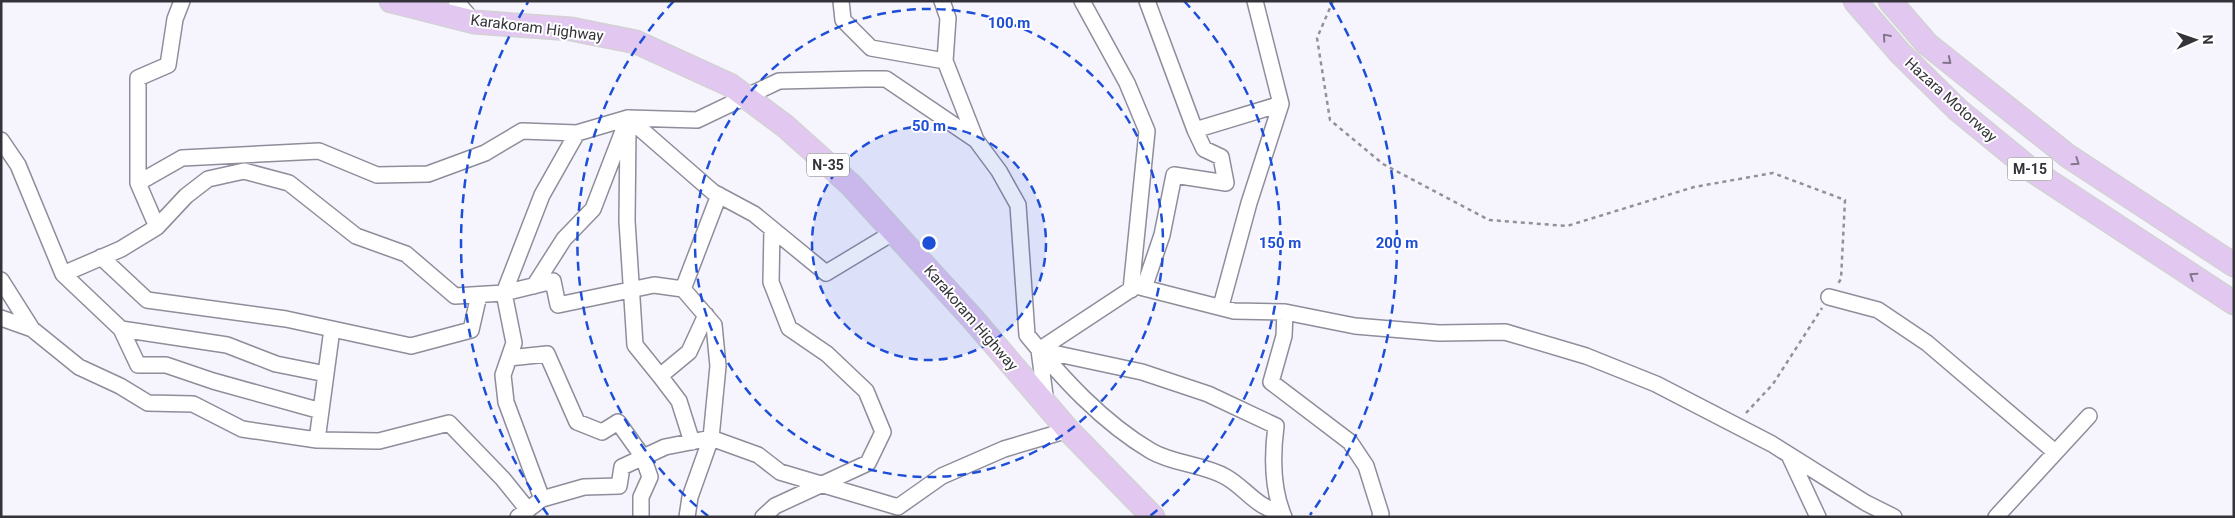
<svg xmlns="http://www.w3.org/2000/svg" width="2235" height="518" font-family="Roboto,sans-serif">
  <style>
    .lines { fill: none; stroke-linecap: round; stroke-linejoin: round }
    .minor-casing { stroke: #8e8d9a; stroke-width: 18 }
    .highway-casing { stroke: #d2d2d3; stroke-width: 25 }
    .path { stroke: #929198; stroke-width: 2.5; stroke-dasharray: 4 4; stroke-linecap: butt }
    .minor { stroke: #fff; stroke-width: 15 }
    .highway { stroke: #e2c8f1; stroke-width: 22 }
    .oneway { stroke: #82768c }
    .ring { fill: none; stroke: #1d4ed8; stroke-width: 2.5; stroke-dasharray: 9 6 }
    .labels { text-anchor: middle; stroke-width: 4; stroke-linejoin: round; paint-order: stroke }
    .shield { fill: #fff; stroke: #717074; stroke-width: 1 }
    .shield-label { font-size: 14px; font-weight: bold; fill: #343339 }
    .street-label { font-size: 15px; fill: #343339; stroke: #fff }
    .centre { fill: #1d4ed8; stroke: #fff; stroke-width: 2.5 }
    .ring-label { font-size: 15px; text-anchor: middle; font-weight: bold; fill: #1d4ed8; stroke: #fff; stroke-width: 4; stroke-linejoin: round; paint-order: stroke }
  </style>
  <rect width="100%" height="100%" fill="#f6f5fe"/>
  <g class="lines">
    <g class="minor-casing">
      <path id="minor" d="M456 1 474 22
        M841 1 843 20 871 48 945 61 976 140 999 171 1018 205 1027 335C1062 378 1102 422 1151 451 1173 464 1203 464 1226 477 1247 489 1257 509 1282 512
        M942 1 948 18 945 61
        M1082 1 1127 83 1147 131 1131 290
        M1147 1 1195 130
        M628 129 627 221 635 345 660 376
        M1 140 18 165 63 274 121 249 157 227 186 196 208 179 244 171 289 183 356 236 406 254 455 296 504 293 553 281 558 305 654 285 683 289 714 325 718 366 711 438 690 497 687 517
        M138 183 182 158 319 151 377 175 428 174 485 153 522 131 577 133
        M157 227 138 183V78L168 65 175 19 182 1
        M101 257 147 300 286 319 411 346 471 330 479 295
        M63 274 121 329 227 345 276 364 326 374
        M1 280 32 329
        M534 286 564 239 593 209 628 118 713 192 754 214 826 273 894 232
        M1144 288 1162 235 1174 175 1226 183 1221 157 1204 149 1195 130 1281 104
        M683 289 719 195
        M1829 297 1878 310 1927 343 2055 452
        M1221 306 1249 203 1281 104 1255 1
        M1285 312 1284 336 1271 382 1350 442 1366 466 1381 514 1380 517
        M1 318 32 329 79 367 120 386 148 403 193 404 242 429 317 440 379 441 449 423 503 479 528 510
        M121 329 138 365H166L213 381 321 411
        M1039 350 1142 372 1208 394 1276 426C1272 456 1272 489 1284 517
        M509 358 547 354 577 422 602 432 618 422 643 457 650 477 641 497V517
        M1046 403 1039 350 1136 286 1234 311 1285 312 1355 326 1439 333 1505 332 1586 356 1656 384 1772 444 1866 503 1894 517
        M317 440 332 329
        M692 442 679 401 660 376 689 352 706 315
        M1789 455 1818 517
        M542 499 584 487 619 486 622 467 665 447 711 438 758 455 780 472 898 507 942 476 1004 449 1068 430
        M518 517 542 499 506 402 503 375 514 343 504 293 542 195 577 133 628 118 697 120 779 81 865 79H886L976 140
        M763 517 775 506 868 463 883 432 866 391 827 354 789 328 771 282 772 229
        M1996 517 2089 416"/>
    </g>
    <g class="highway-casing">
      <path id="highway" d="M391 1 474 22 571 29 636 42 730 85 785 126 851 185 972 318 1068 430 1153 517
        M1855 1 1900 53 1958 110 2030 169 2234 303
        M1890 1 1927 44 2068 156 2234 265"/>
    </g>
    <path class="path" d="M1333 1 1317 38 1330 120 1383 164 1489 220 1567 226 1694 187 1773 173 1845 200 1841 279 1837 285
      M1746 413 1773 384 1822 308"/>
    <use href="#minor" class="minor"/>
    <use href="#highway" class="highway"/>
  </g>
  <defs><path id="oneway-chevron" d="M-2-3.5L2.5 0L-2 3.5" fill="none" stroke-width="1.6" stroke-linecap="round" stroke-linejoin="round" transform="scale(1.25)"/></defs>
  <g class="oneway">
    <use href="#oneway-chevron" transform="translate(1886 37) rotate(-131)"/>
    <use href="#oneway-chevron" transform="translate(1948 61) rotate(39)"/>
    <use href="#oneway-chevron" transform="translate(2076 162) rotate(34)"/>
    <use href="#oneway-chevron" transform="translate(2193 276) rotate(-147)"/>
  </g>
  <circle cx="929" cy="243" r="117" fill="#1d4ed8" fill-opacity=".12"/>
  <g class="ring">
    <circle cx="929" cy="243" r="117"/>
    <circle cx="929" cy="243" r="234"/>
    <path d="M708 516A351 351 0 0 1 674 1M1184 1A351 351 0 0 1 1150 516"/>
    <path d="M548 515A468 468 0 0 1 528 2M1330 2A468 468 0 0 1 1310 515"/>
  </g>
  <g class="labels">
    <g class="shield">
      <rect x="807" y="153.5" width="42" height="23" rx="4"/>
      <rect x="2007.5" y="157.5" width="45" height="23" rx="4"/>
    </g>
    <g class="shield-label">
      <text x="828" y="170">N-35</text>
      <text x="2030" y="174">M-15</text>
    </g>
    <g class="street-label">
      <text transform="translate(537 28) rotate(7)" y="5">Karakoram Highway</text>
      <text transform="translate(1951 100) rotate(42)" y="5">Hazara Motorway</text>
      <text transform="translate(971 318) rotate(49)" y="5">Karakoram Highway</text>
    </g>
  </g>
  <circle cx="929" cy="243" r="8" class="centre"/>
  <g class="ring-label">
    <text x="1009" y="28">100 m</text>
    <text x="929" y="131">50 m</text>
    <text x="1280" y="248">150 m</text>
    <text x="1397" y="248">200 m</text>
  </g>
  <rect width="2235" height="518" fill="none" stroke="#343339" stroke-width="5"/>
  <g transform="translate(2195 40) rotate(88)" stroke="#ffffff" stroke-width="4" paint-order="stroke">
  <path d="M0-4L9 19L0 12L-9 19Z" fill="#343339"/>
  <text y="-8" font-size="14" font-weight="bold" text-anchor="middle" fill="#343339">N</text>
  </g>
</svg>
